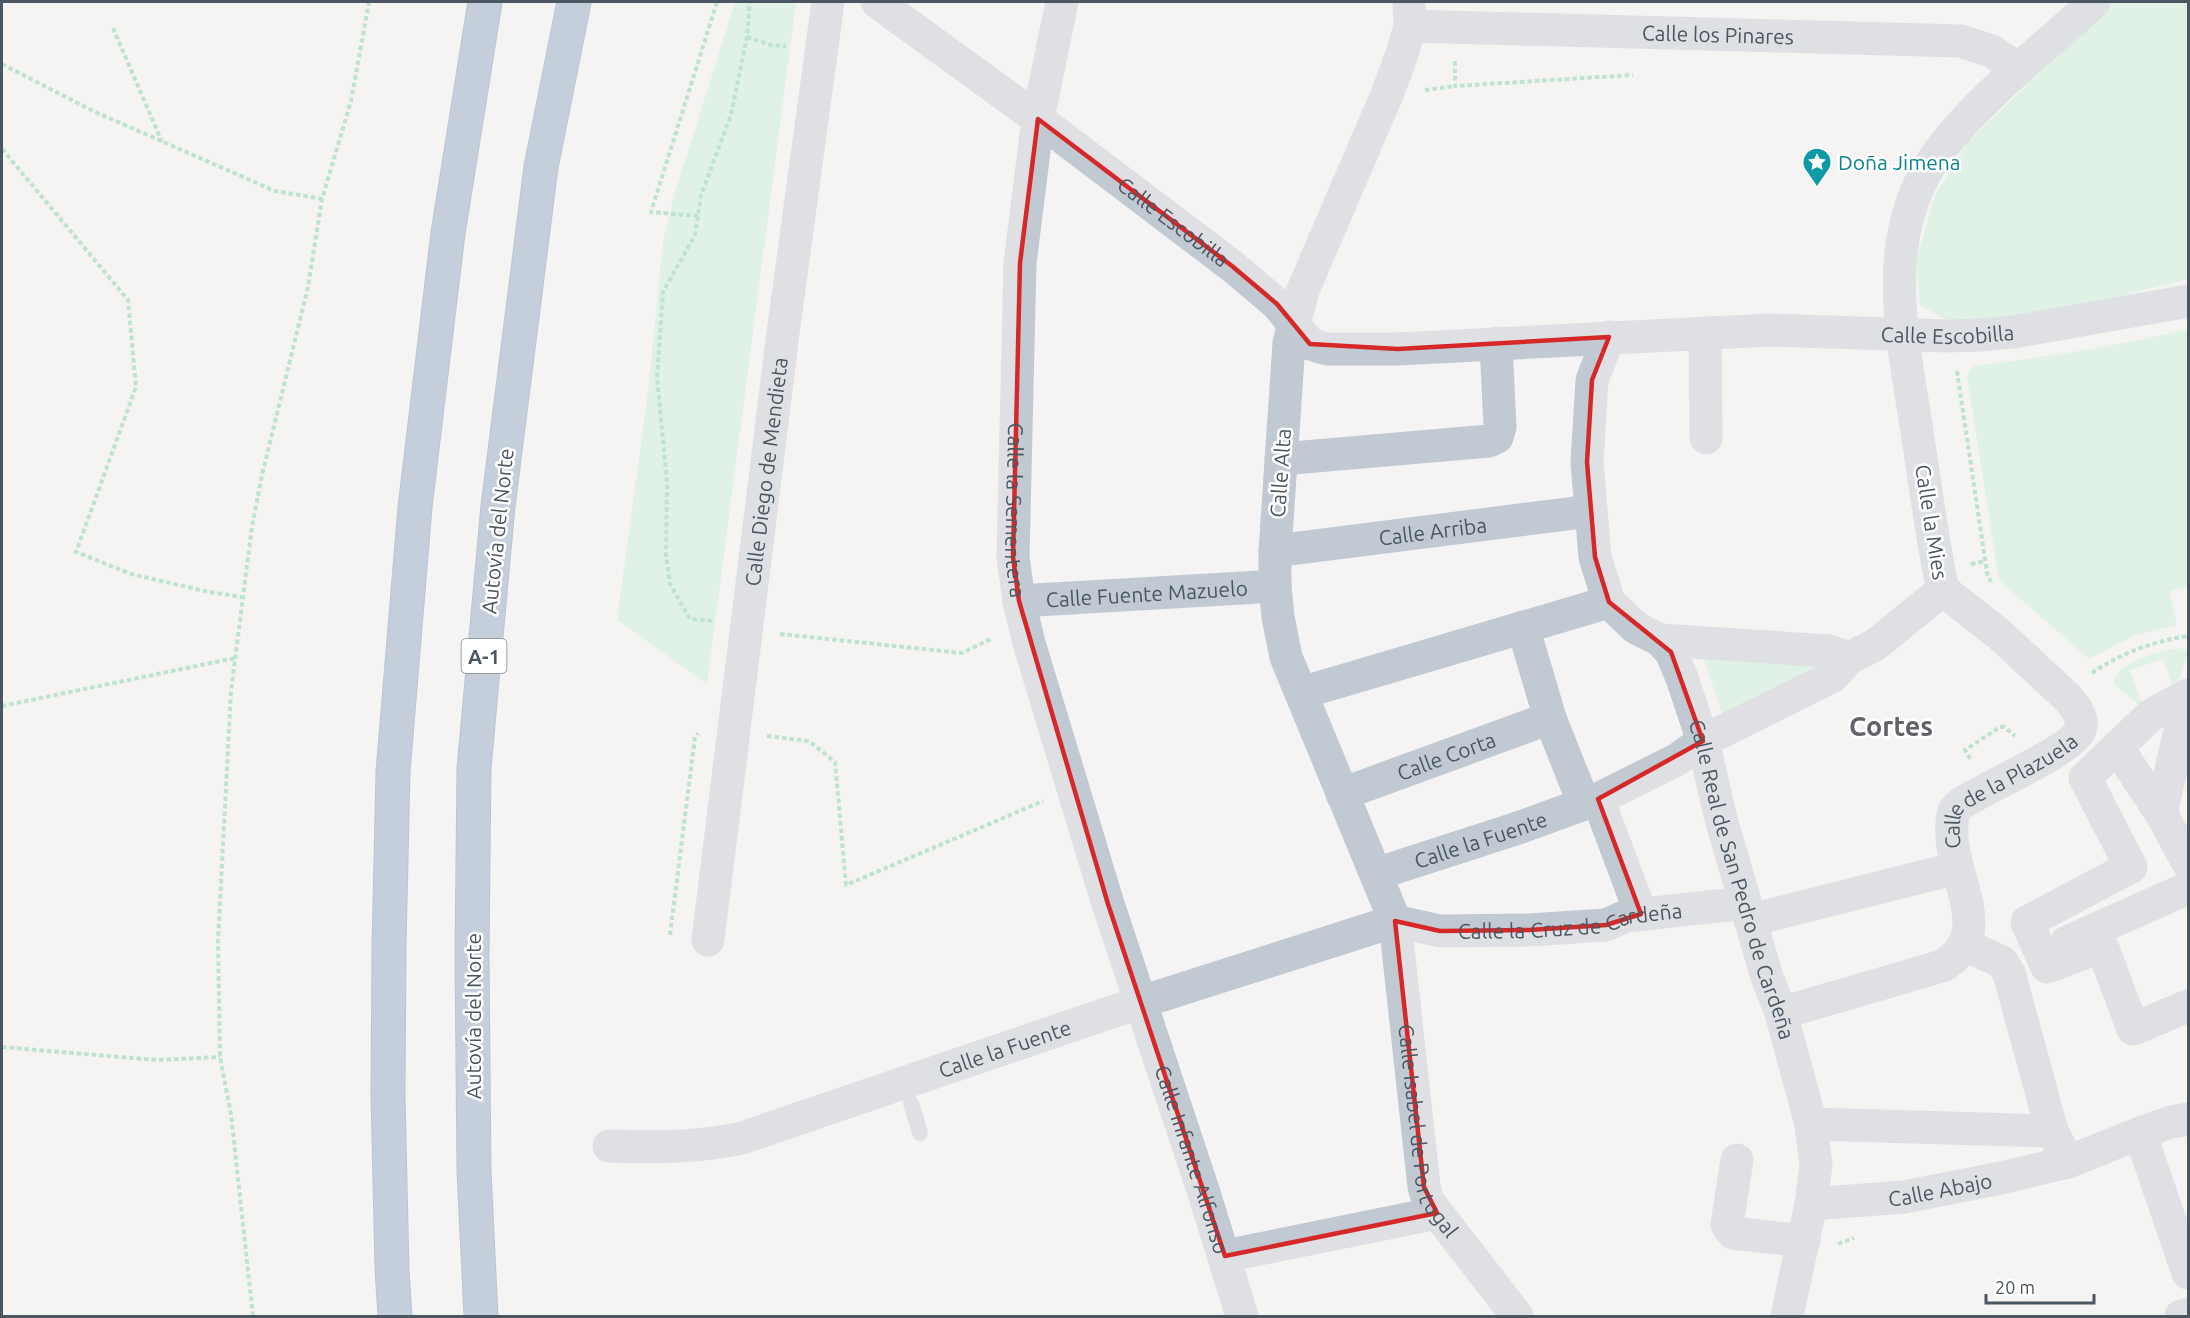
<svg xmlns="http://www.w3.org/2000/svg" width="2190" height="1318" font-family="Ubuntu,sans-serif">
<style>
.green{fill:#c3f1d5;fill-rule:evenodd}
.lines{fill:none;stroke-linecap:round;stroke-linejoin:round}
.highway-casing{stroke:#7690ad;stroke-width:35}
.path{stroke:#7ad0a6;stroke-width:4;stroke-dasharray:4.5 3;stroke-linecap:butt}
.lane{stroke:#c1cad2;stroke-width:16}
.street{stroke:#c1cad2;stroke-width:33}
.highway{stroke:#8ba5c1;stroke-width:33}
.marked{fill:none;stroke:#d62828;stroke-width:4.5;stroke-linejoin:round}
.labels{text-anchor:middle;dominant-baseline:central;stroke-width:5;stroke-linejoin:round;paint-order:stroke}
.shield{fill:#fff;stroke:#808990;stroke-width:1.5}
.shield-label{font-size:20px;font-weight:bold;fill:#4a5661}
.street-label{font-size:21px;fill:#4a5661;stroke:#fff}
.culture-label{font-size:21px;fill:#0d838f;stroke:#fff;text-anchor:start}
.district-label{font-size:27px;font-weight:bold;fill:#5f6368;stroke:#fff}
</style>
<rect width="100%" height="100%" fill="#f5f3f3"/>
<g class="green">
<path d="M735 2H796L707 684 617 620 648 393 663 242 674 196Z"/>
<path d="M2113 2H2188V279L2100 301 2012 317 1947 320 1920 305 1916 262 1934 197 1968 142Z"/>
<path d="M2188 329V591L2187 587 2169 591 2177 625 2133 636 2089 659 1999 580 1967 376 1970 369 1975 366C2047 357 2118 346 2188 329Z"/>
<path d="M2180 648 2188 652 2172 704 2151 715 2113 683C2123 658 2156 653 2180 648ZM2163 659 2174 692 2141 702 2130 670Z"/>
<path d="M1704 659 1814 666 1722 713Z"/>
</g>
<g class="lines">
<g class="highway-casing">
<g id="highway">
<path d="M395 1316 392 1269 388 1095 389 945 393 772 415 507 448 233 485 2"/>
<path d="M481 1316 474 1171 472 955 474 768 498 506 541 167 574 2"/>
</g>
</g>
<g class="path">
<path d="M113 28 162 142"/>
<path d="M747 37 771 45 786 46"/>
<path d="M1455 61V86L1633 75"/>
<path d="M2 64 93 111 275 191 322 199"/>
<path d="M1425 90 1455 86"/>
<path d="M2 149 128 300 136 387 76 552 131 574 209 592 242 597"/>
<path d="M698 216 651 212 717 2"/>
<path d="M1957 371 1987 573 1991 582"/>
<path d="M1971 564 1985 561"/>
<path d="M712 621 690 619 670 584 666 555 667 482 657 377 663 292 695 235 701 195 731 115 747 37 750 2"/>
<path d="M780 634 962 653 993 638"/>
<path d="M2092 673C2121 653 2154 641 2188 636"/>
<path d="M2 706 235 658"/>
<path d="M767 736 809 741 835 762 846 885 1043 801"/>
<path d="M1970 759 1965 750 2000 727H2004L2015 736"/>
<path d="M670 935 695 737 698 733"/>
<path d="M2 1047 157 1060 220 1057"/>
<path d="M1838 1244 1854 1238"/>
<path d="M253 1316 231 1114 220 1057 218 941 231 691 252 527 262 475 308 287 322 199 351 101 369 2"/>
</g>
<path class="lane" d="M911 1103 920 1133"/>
<g class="street">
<path id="s1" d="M877 2 1038 119 1232 266 1277 304 1310 344 1327 349H1398L1770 330 1947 336 1980 335 2013 332 2188 301"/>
<path id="s2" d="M1062 2 1038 119 1020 263 1013 557 1019 601 1029 643 1108 904 1204 1193 1242 1316"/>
<path id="s3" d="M1409 2 1410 26 1402 54 1388 92 1303 290 1289 343 1275 551V586L1278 617 1286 657 1395 921 1424 1187 1428 1201 1517 1316"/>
<path id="s4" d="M1410 26 1961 41 1991 51 2019 69"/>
<path d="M1705 333 1706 438"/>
<path id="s5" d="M1609 337 1592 380 1587 462 1595 557 1609 602 1636 628 1660 640 1671 652 1682 678 1703 741 1721 819 1767 977 1781 1013 1811 1124 1816 1165 1811 1204 1787 1316"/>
<path d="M1281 459 1489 441 1497 437 1500 427 1496 343"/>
<path id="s6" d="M1275 551 1591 511"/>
<path id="s7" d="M1019 601 1275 586"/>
<path d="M1523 627 1550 718 1584 804"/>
<path d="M1660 640 1829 651 1849 658"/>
<path d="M1301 693 1609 602"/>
<path d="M2188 695 2151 715 2085 778 2131 867 2027 922 2047 967 2102 946 2133 1029 2188 1006"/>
<path d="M2188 695 2161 813 2188 863"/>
<path d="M2117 747 2161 813"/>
<path id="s8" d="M1342 794 1550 718"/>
<path d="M1598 799 1641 914"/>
<path id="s9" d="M1376 874 1518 828 1598 799 1678 759 1703 741 1833 676 1849 658 1875 645 1943 590"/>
<path d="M1750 920 1957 868"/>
<path id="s10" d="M708 940 783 333 828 2"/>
<path d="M2067 942 2188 888"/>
<path d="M1965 945 2002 962 2009 973 2052 1131 2068 1162"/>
<path id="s11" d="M1781 1013 1942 966C1999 934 1947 874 1952 824 1952 819 1953 811 1957 807 1962 802 1970 798 1976 795 1996 783 2074 748 2080 730 2085 719 2075 706 2068 698L2000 635 1943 590C1932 540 1926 489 1918 438 1904 342 1875 235 1941 149 1984 93 2043 50 2094 2"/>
<path d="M1811 1124 2052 1131"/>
<path d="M2140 1133 2188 1273"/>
<path id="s12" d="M609 1146C654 1147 697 1148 742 1138L1141 1002 1395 921 1440 931 1529 930 1606 925 1626 916 1745 903"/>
<path d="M1737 1160 1727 1225 1733 1233 1804 1241"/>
<path id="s13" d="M1811 1204 1904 1197 2001 1178 2068 1162 2140 1133 2171 1122 2188 1119"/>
<path d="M1225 1256 1437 1213"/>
<path d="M2181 1316 2188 1314"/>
</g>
<use href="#highway" class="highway"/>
</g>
<path d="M0 0H2190V1318H0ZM1038 119 1232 266 1277 304 1310 344 1398 349 1609 337 1592 380 1587 462 1595 557 1609 602 1671 652 1703 741 1598 799 1641 914 1606 925 1529 930 1440 931 1395 921 1424 1187 1437 1213 1225 1256 1108 904 1019 601 1013 557 1020 263Z" fill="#f5f3f3" fill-opacity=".55" fill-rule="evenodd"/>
<path class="marked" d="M1038 119 1232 266 1277 304 1310 344 1398 349 1609 337 1592 380 1587 462 1595 557 1609 602 1671 652 1703 741 1598 799 1641 914 1606 925 1529 930 1440 931 1395 921 1424 1187 1437 1213 1225 1256 1108 904 1019 601 1013 557 1020 263Z"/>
<defs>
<g id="sight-pin" transform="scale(1.5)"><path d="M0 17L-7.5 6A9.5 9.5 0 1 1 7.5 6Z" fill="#0f9aa8" stroke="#fff"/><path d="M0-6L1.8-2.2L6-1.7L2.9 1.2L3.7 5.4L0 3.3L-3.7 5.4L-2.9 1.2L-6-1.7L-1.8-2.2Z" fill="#fff"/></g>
</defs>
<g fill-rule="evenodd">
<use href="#sight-pin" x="1817" y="162"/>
</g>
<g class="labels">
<rect class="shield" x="461.5" y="639" width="45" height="34" rx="4.5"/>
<g class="shield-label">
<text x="484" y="656">A-1</text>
</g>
<g class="street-label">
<text stroke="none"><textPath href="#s4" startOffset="308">Calle los Pinares</textPath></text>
<text stroke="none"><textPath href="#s1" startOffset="369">Calle Escobilla</textPath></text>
<text stroke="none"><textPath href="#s1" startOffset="1192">Calle Escobilla</textPath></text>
<text stroke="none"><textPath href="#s10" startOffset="472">Calle Diego de Mendieta</textPath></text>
<text transform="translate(1280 473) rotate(-86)">Calle Alta</text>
<text stroke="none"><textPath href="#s2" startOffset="512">Calle la Sementera</textPath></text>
<text transform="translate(1932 522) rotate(81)">Calle la Mies</text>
<text transform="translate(497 531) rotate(-84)">Autovía del Norte</text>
<text stroke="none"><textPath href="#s6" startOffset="159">Calle Arriba</textPath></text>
<text stroke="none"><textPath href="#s7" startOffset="128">Calle Fuente Mazuelo</textPath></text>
<text stroke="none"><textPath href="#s8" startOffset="111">Calle Corta</textPath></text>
<text stroke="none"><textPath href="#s11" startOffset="387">Calle de la Plazuela</textPath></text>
<text stroke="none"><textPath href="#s9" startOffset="110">Calle la Fuente</textPath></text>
<text stroke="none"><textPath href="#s5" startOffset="590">Calle Real de San Pedro de Cardeña</textPath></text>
<text stroke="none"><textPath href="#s12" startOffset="999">Calle la Cruz de Cardeña</textPath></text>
<text transform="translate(473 1016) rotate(-90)">Autovía del Norte</text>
<text stroke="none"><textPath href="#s12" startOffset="411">Calle la Fuente</textPath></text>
<text stroke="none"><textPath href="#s3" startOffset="1179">Calle Isabel de Portugal</textPath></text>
<text stroke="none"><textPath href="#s2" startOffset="1188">Calle Infante Alfonso</textPath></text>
<text stroke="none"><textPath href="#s13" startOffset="130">Calle Abajo</textPath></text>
</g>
<g class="culture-label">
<text x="1838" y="162">Doña Jimena</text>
</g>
<g class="district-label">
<text x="1891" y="726">Cortes</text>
</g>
</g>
<rect width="2190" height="1318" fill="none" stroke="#4a5661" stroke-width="6"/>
<path d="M1986 1294v9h108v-9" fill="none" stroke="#4a5661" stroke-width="3"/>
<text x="1995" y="1294" font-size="18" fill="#4a5661" stroke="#ffffff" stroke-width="4.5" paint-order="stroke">20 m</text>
</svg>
